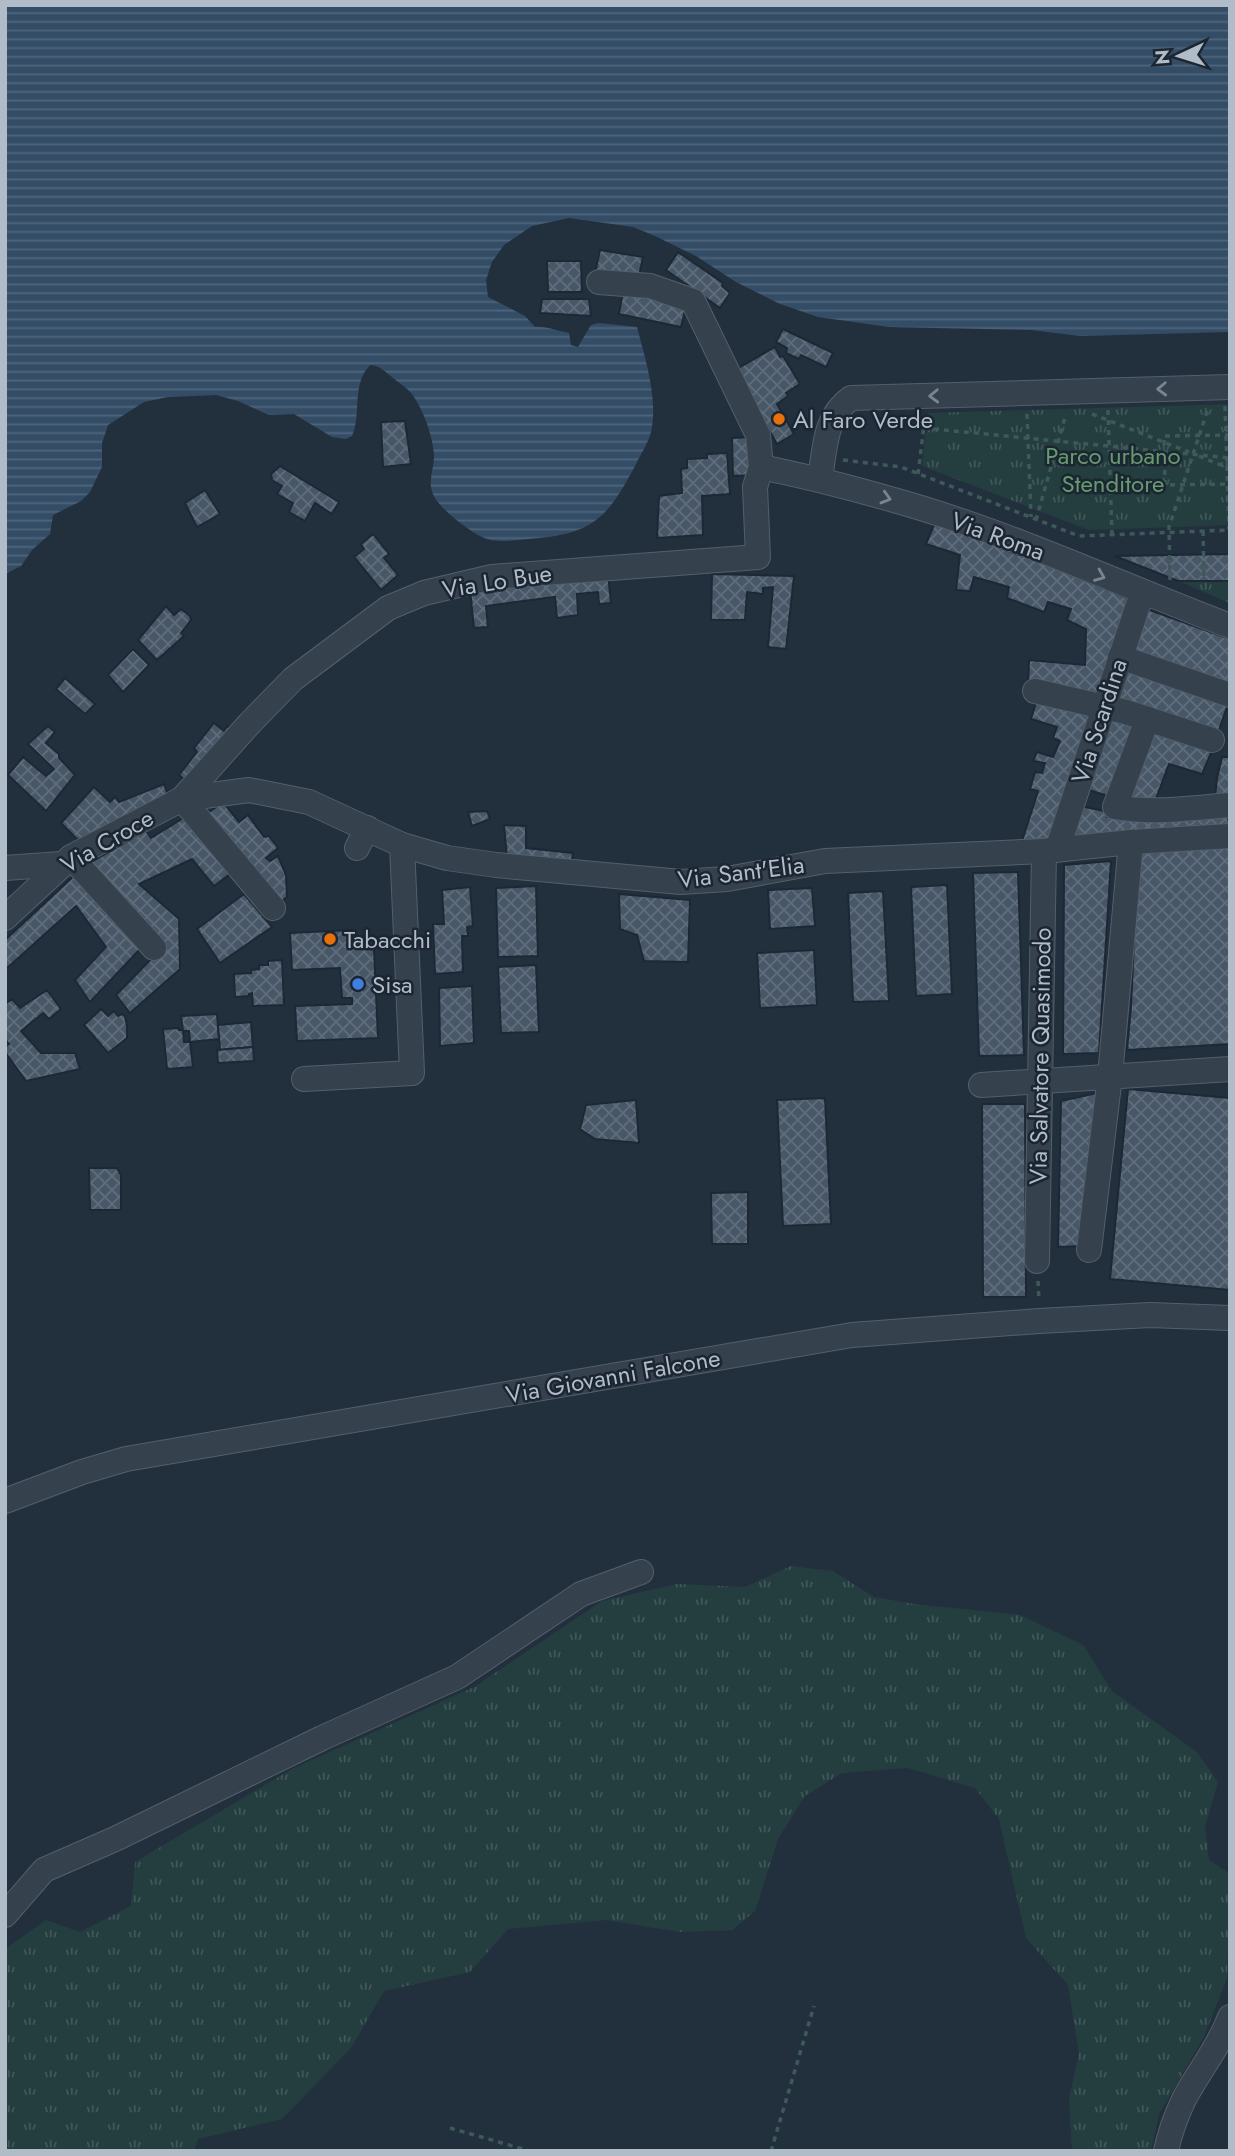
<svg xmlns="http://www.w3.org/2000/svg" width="1235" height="2156" font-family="Jost,sans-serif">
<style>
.grass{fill:url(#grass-tufts)}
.water{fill:url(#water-rules)}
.building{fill:url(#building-cross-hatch);stroke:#1d2834;stroke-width:2}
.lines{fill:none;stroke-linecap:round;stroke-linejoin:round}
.minor-casing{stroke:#545f6b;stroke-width:26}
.path{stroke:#3f5959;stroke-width:3.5;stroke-dasharray:5 5;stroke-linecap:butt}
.minor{stroke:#36414e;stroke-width:24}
.oneway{stroke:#7a8592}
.food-dot{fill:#e8710a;stroke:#1b2632;stroke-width:2.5}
.shop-dot{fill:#3f7fe0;stroke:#1b2632;stroke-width:2.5}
.labels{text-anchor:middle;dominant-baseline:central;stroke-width:5;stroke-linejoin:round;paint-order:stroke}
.poi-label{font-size:24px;fill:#b1bcc9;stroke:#1b2632;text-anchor:start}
.park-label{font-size:24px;fill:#679b6f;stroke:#1b2632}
.street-label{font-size:24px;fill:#b1bcc9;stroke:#1b2632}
</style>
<defs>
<pattern id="grass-tufts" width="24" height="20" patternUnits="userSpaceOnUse" patternTransform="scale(1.75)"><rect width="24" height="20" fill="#243d3f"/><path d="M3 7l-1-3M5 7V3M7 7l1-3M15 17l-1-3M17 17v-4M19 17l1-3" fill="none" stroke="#415759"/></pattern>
<pattern id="water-rules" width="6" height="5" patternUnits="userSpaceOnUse" patternTransform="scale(1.75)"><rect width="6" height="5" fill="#344d66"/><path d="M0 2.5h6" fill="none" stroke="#4f657b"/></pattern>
<pattern id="building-cross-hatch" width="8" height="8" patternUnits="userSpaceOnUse" patternTransform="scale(1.75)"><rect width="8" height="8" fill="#475767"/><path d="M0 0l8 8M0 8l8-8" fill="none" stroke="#5f6d7b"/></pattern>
</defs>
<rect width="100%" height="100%" fill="#22303e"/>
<g class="grass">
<path d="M1230 404V525L1089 530 922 466 928 413Z"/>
<path d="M1178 581H1230V603Z"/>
<path d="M791 1566 833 1571 874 1597 914 1604 1020 1615 1083 1645 1112 1691 1197 1752 1218 1782 1205 1826 1209 1860 1230 1874 1227 1978 1204 2037 1159 2114 1151 2151H1072L1069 2098 1079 2054 1068 1985 1026 1938 999 1819 975 1788 908 1768 842 1773 805 1796 778 1839 755 1911 732 1930 679 1932 606 1920 508 1929 470 1972 384 1991 351 2048 282 2119 198 2139 194 2151H5V1949L46 1920 80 1932 131 1906 135 1862 292 1769 474 1687 602 1601 677 1584 745 1587Z"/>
</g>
<path class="water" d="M5 5H1230V332L1080 336 1031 330 889 327 818 317 780 304 736 282 696 256 655 236 633 227 569 218 532 226 504 245 492 262 486 280 488 297 525 316 535 327C547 326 557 331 569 333L571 345 578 347 591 325 598 323 637 327C645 358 657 395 652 427 650 441 641 453 635 466 606 521 591 534 529 539 512 540 498 544 482 537 468 530 435 506 432 491 428 478 435 466 434 454 432 434 424 411 412 394 407 388 398 382 392 377 384 371 379 365 370 365 351 385 362 413 352 436L346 439 332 437 294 414 269 415 238 401 216 395 168 397 144 402 108 425 102 443V467L90 492 81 501 53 515 50 534 32 550 21 566 5 574Z"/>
<g class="building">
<path d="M600 250 643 257 638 280 595 273Z"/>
<path d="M678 252 723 283 722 286 730 293 720 308 666 270Z"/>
<path d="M547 261H581L582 292H548Z"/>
<path d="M623 291 687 303 681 327 619 314Z"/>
<path d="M542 299H589L591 316 540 313Z"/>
<path d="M783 329 833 353 826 367 801 355 799 359 786 353 787 348 776 342Z"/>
<path d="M775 347 780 357 783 356 800 384 786 393 788 396 777 404 794 434 777 444 735 370Z"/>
<path d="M405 421 411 464 383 467 381 422Z"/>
<path d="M752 437 753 475 733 476 732 438Z"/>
<path d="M727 453 730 494 702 496 703 535 657 538 659 496 682 493 681 469 687 468V459L707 458V454Z"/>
<path d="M280 466 339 502 332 514 315 503 305 521 289 512 293 503 277 494 282 486 272 480 271 474Z"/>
<path d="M205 490 220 514 197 527 185 503Z"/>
<path d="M936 520 1018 555H1023L1132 600 1099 696 1028 684 1029 660 1085 665 1086 629 1067 620 1071 609 1048 602 1044 612 1007 598 1009 587 974 577 970 591 956 590 960 555 926 544Z"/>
<path d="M373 534 389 554 384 558 398 575 381 590 354 557 364 549 361 544Z"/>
<path d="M1230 554V581H1178L1115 556Z"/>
<path d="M608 574 611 603 599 604 598 592 577 594 578 615 557 618 555 597 486 606 488 627 474 628 470 590Z"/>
<path d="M712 574 794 576 786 649 768 647 773 587 763 588V594L747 592 745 620H711Z"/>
<path d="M166 606 174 615 181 609 190 616 191 620 181 633 184 636 157 660 138 640Z"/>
<path d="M1144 608 1230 639V688L1129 654Z"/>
<path d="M133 649 149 665 123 692 108 675Z"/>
<path d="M1122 668 1229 701 1218 733 1112 702Z"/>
<path d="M65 678 95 704 85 714 56 689Z"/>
<path d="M1038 696 1088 713 1091 718 1056 839 1022 841 1038 791 1030 789 1035 772 1042 773 1045 763 1033 761 1037 752 1053 757 1060 741 1053 738 1057 727 1031 719Z"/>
<path d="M1109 717 1137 726 1111 797 1083 788Z"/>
<path d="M214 723 224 731 227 726 235 732 190 785 179 775 197 752 194 748Z"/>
<path d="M1151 724 1214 746 1202 774 1169 764 1154 804 1125 796Z"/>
<path d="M48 726 55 732 46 743 59 754V758L75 775 46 811 8 775 23 757 46 776 54 769 28 744Z"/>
<path d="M1222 757H1230V797H1215L1217 778Z"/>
<path d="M164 784 170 801 78 840 61 823 94 787 110 802 115 797 119 802Z"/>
<path d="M223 802 239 822 248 815 264 837 269 836 278 848 266 858 270 861 278 856 286 875 287 897 276 905 208 813Z"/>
<path d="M1080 806 1109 812 1107 817 1227 811 1230 830 1068 837Z"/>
<path d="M487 811 490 819 472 826 468 812Z"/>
<path d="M185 817 230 874 214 886 192 859 139 884 179 919 180 969 130 1013 116 995 162 948 84 866 146 831 151 838Z"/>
<path d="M504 825 526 826V848L573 853 571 865 507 858Z"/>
<path d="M1230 846V1044L1127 1050 1131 1007 1138 852Z"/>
<path d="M1111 861 1099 1053 1063 1054 1064 865Z"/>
<path d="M1018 872 1024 1055 979 1056 973 873Z"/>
<path d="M76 874 141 948 90 1002 75 980 106 947 76 906 5 970V940Z"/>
<path d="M947 885 952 994 916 996 911 887Z"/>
<path d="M536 886 538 956 498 957 496 888Z"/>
<path d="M470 887 473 926 467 927 468 936H462L463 972 435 974 433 924H444L442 890Z"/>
<path d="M812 888 815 926 770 929 768 890Z"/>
<path d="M883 891 889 1001 853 1002 848 893Z"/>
<path d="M244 894 272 927 220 963 197 929Z"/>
<path d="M619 894 690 900 688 962 644 961 637 935 620 929Z"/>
<path d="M351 930V935H357V940L369 939V949H374L378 1038 297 1041 295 1006 352 1004V998H342L340 968 292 970 290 933Z"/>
<path d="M814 950 817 1005 760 1008 757 953Z"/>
<path d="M282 960 284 1005 253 1006 252 993 249 994V996L235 997 234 974 251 973V970L259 969V965H268V961Z"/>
<path d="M536 965 539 1032 501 1033 498 967Z"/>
<path d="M472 986 474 1043 440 1046 439 988Z"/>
<path d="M47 990 61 1009 49 1019 43 1013 21 1031 41 1053H75L80 1069 26 1081 5 1052V1047L9 1044 5 1039V1004L12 999 20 1008Z"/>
<path d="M101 1009 108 1016 114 1011 118 1016 122 1014 125 1016 127 1026V1038L108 1053 84 1025Z"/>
<path d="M217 1014 219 1039 190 1042 189 1031H183L181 1016Z"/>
<path d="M251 1022 253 1047 220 1050 218 1025Z"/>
<path d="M179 1028V1030H183L184 1042H190L193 1067 167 1069 163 1029Z"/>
<path d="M253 1047 254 1061 218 1063 217 1050Z"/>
<path d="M1128 1089 1230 1098V1290L1110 1279Z"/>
<path d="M1097 1093 1083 1246 1058 1247 1061 1101Z"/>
<path d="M825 1098 831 1224 783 1226 777 1100Z"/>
<path d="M636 1100 639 1143 595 1139 580 1129 586 1105Z"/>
<path d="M982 1104H1025L1026 1297H983Z"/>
<path d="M89 1168H117L121 1175V1210H90Z"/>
<path d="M748 1192V1244H712L711 1193Z"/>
</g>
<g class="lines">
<g class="minor-casing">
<g id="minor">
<path d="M761 467C815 478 868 492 921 508 1026 540 1127 587 1230 626"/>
<path d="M820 479C825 449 824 417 851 398L1230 387"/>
<path d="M1120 657 1230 695"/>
<path d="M1035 691 1126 712 1212 740"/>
<path d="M1147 720 1115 807C1152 814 1192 808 1230 805"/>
<path d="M182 799 249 790 309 802 402 845 447 858 496 865 681 882 727 879 825 861 1044 851 1131 842 1230 836"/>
<path d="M182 799 273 908"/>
<path d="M357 848 367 828"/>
<path d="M1057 850 1138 605 1144 593"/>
<path d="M71 857 154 948"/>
<path d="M5 868 61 864"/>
<path d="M5 918 71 857 182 799 250 723 293 679 388 608 424 593 492 577 758 557 755 487 761 467 758 435 693 301 650 286 599 282"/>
<path d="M304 1079 412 1073 402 845"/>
<path d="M981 1085 1230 1069"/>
<path d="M1089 1250 1110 1076 1131 842"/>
<path d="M1037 1261 1044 851"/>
<path d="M5 1501 82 1472 126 1459 852 1335 1039 1321 1150 1315 1230 1318"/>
<path d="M5 1915 44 1870 115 1839 322 1738 457 1677 581 1594 641 1572"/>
<path d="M1166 2151C1170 2132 1176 2116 1184 2099 1199 2071 1219 2047 1230 2017"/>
</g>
</g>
<g class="path">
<path d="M1225 406 1229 530"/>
<path d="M1108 410 1112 535"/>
<path d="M1027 414 1031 517"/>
<path d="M1092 414 1189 452"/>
<path d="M924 428 1230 458"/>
<path d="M1230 435 1164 436 1165 485 1230 484"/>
<path d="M1199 456 1230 469"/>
<path d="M843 460 901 467 1079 536 1230 530"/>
<path d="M918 474 925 417"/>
<path d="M1036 520 1066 414"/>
<path d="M1203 531 1204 581"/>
<path d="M1170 580 1169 527 1208 409"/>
<path d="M1038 1281 1039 1301"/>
<path d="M450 2128 530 2151"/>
<path d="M771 2151 814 2006"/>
</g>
<use href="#minor" class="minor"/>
</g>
<defs><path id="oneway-chevron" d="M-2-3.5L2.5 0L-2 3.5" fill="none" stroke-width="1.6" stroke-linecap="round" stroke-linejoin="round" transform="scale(1.75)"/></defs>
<g class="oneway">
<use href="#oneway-chevron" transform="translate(1162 389) rotate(178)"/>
<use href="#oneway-chevron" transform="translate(934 396) rotate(178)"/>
<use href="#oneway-chevron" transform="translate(886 498) rotate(16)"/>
<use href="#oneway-chevron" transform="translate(1100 576) rotate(22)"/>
</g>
<g class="food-dot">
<circle cx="779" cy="419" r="7"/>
<circle cx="330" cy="939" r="7"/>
</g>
<circle class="shop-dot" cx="358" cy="984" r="7"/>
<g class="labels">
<g class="poi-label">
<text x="793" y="419">Al Faro Verde</text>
<text x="344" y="939">Tabacchi</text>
<text x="372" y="984">Sisa</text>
</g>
<g class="park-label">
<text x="1113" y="455">Parco urbano<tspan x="1113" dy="28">Stenditore</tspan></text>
</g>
<g class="street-label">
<text transform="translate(998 536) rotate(20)">Via Roma</text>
<text transform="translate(497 581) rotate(-9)">Via Lo Bue</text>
<text transform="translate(1099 721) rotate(-72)">Via Scardina</text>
<text transform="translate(107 841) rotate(-30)">Via Croce</text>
<text transform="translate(741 872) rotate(-7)">Via Sant'Elia</text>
<text transform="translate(1040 1056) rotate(-89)">Via Salvatore Quasimodo</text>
<text transform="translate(613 1376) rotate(-10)">Via Giovanni Falcone</text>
</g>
</g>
<rect width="1235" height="2156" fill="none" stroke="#b1bcc9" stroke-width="14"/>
<g transform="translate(1179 56) rotate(266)" stroke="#1b2632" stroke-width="5" paint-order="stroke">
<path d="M0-5L12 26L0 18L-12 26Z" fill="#b1bcc9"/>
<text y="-10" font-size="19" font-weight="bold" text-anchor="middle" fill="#b1bcc9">N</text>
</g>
</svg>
